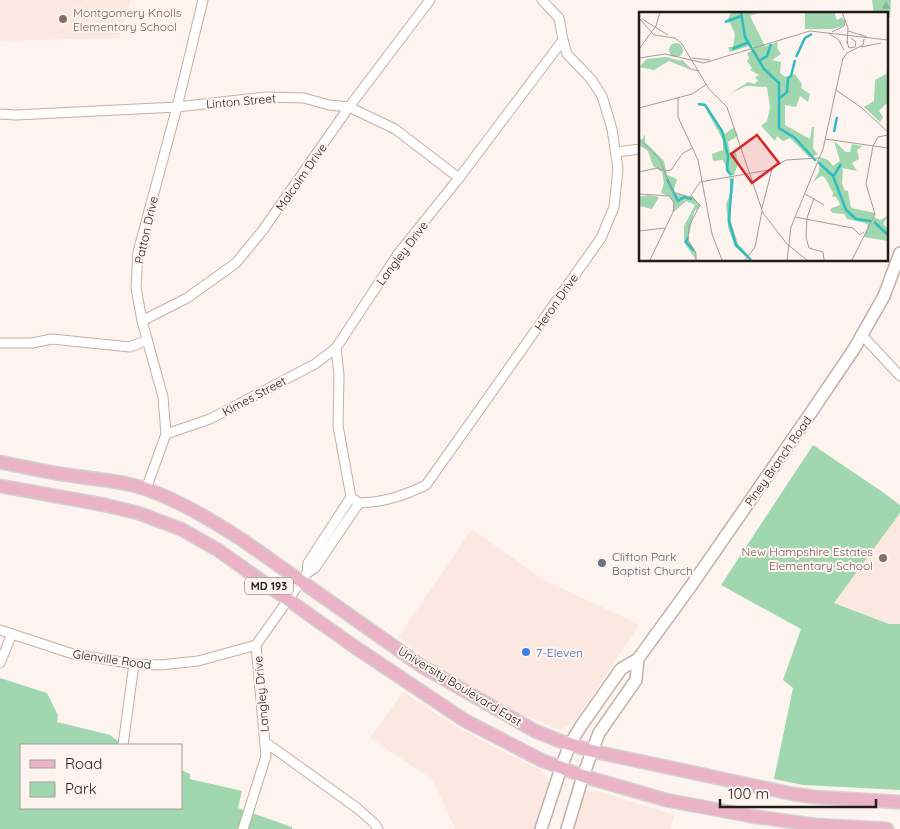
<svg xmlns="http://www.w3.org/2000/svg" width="900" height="829" font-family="Quicksand,sans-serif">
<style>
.built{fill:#fbe9e1}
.forest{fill:url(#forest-firs)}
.park{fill:#a0d7ae}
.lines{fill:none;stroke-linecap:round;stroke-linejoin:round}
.street-casing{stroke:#c4afa6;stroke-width:11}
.secondary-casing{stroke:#c4afa6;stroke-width:14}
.primary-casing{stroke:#d3d1d1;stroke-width:15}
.street{stroke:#fff;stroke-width:9}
.secondary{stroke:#fff;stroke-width:11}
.primary{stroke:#eab3c7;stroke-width:12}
.education-dot{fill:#8d6e63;stroke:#fdf4f0;stroke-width:2}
.worship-dot{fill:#6b7280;stroke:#fdf4f0;stroke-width:2}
.shop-dot{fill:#3f7fe0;stroke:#fdf4f0;stroke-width:2}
.labels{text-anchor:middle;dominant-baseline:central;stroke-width:4;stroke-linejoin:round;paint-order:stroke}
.shield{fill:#fdf4f0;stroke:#645c59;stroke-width:1}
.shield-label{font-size:11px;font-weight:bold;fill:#231b18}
.education-label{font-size:12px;fill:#785e54;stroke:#fdf4f0;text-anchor:start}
.street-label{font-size:12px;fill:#231b18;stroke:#fdf4f0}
.worship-label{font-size:12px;fill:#5b616d;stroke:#fdf4f0;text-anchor:start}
.shop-label{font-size:12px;fill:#366cbe;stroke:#fdf4f0;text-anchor:start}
.inset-river{fill:none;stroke:#2fbbbf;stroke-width:2.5}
.inset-road{fill:none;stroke:#a69d9a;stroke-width:1}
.view{fill:#d62828;fill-opacity:0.15;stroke:#d62828;stroke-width:2.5}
.inset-edge{fill:none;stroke:#231b18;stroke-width:2.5}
</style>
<defs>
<pattern id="forest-firs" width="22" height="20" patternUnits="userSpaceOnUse" patternTransform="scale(1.25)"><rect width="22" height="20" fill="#a0d7ae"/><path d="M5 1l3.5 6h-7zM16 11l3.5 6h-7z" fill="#8ab895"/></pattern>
</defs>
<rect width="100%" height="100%" fill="#fdf4f0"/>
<g class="built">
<path d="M0 0H131L119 38 0 41Z"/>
<path d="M900 513V624H889L834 603Z"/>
<path d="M472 529 544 580 634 622 639 626 574 722 560 730 504 707 478 692 431 663 398 637Z"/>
<path d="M403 692 451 723 488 744 540 769 548 779 549 791 537 829H455L433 780 370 738Z"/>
<path d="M587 791H597L675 815 670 829H567L579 797Z"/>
</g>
<path class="forest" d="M872 0H891L890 17H886V14H874Z"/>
<g class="park">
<path d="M813 445 884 493 900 505V513L834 603 889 624H900V790L803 785 774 779 793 688 783 680 801 629 721 585Z"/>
<path d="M0 678 47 693 58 715 57 722 110 735 123 745H21V808H181V770L190 774V779L242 791 238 808 292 827V829H0Z"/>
</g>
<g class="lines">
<g class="street-casing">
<g id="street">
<path d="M0 114 16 115 177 107 266 97 304 98 329 105 349 107 395 129 459 178"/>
<path d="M617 152 640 149"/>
<path d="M142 321 187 298 236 263 263 230 349 107 430 0"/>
<path d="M862 335 900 376"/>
<path d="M0 343H32L52 339 130 347 147 340"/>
<path d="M166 434 210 419 315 364 336 348"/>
<path d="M146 489 166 434 163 397 142 321 136 288 138 252 177 107 203 0"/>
<path d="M359 503C385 502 403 496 426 485L601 238 614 207 618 169 612 129 602 96 591 79 567 54 563 40 559 18 542 0"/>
<path d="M359 503 351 497 338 426 339 375 336 348 398 254 459 178 563 40"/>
<path d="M307 573 308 563 351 497"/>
<path d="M0 630 73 654 134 664 161 665 198 661 256 645"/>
<path d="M0 663 12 634"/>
<path d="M265 742 357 808 374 823 378 829"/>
<path d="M123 745 134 664"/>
<path d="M243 829 266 756 256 645 307 573 315 568 359 503"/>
</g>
</g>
<g class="secondary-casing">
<g id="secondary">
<path d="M541 829 561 768 570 744 581 726 621 669 638 659 691 586 812 411 854 349 884 296 900 253"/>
<path d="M567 829 583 776 599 733 636 680 638 659"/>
</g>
</g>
<g class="primary-casing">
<g id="primary">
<path d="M0 462C25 467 50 473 75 476 99 480 124 481 146 489 180 501 211 520 241 539L423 667 535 731 560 741 592 751 793 794 815 797 900 802"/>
<path d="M0 486 105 505 138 513 181 529 218 550 352 645 464 720 541 760 583 776 666 800 751 816 815 825 887 829"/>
</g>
</g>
<use href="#street" class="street"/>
<use href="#secondary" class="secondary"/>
<use href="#primary" class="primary"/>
</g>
<g class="education-dot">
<circle cx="63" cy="19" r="5"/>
<circle cx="883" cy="558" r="5"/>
</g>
<circle class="worship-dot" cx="602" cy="563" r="5"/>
<circle class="shop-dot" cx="526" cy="652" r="5"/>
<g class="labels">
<rect class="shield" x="245" y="577.5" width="48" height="17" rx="4"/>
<g class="shield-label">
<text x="269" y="586">MD 193</text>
</g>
<g class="education-label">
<text x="73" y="12">Montgomery Knolls<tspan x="73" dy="14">Elementary School</tspan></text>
<text x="873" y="551" text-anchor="end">New Hampshire Estates<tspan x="873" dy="14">Elementary School</tspan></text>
</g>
<g class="street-label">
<text transform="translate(241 101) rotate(-5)">Linton Street</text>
<text transform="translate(301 177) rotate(-55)">Malcolm Drive</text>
<text transform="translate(146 230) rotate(-77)">Patton Drive</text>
<text transform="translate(402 253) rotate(-53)">Langley Drive</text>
<text transform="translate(556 302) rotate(-55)">Heron Drive</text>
<text transform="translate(254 396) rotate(-28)">Kimes Street</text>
<text transform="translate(778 461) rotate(-55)">Piney Branch Road</text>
<text transform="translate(112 659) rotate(8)">Glenville Road</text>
<text transform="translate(460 686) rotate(31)">University Boulevard East</text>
<text transform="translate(261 694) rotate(-95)">Langley Drive</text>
</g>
<g class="worship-label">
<text x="612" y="556">Clifton Park<tspan x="612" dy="14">Baptist Church</tspan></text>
</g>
<g class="shop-label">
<text x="536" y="652">7-Eleven</text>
</g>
</g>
<g transform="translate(639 12)">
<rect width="249" height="249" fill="#fdf4f0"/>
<path d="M195 129 207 140H211L213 132 224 134 218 138 220 147 213 151 218 159 203 156 199 160 211 194 231 213 204 201 194 200V196L202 193 190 174 189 166 182 164 174 170 180 160 181 145 189 148 194 154 201 149Z" fill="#a0d7ae"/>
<path d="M247 54 249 90 240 99 244 105 241 110 225 95 235 89 236 68 247 62Z" fill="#a0d7ae"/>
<path d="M92 0H121L111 4 126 34 139 30 138 36 142 42 133 48 142 50 141 61 146 65 156 62 163 72 162 76 171 82 169 90 161 84 157 95 146 93V113L171 127 173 115H175L174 136 179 143 170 145 151 126 144 129 138 124 136 129 122 114 128 109 131 96 128 75 107 74 91 82 109 70 115 72 119 69 116 65 120 63 111 58 113 56 108 49 110 46 108 41 115 38 113 33 91 40 89 35H94L96 22 89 7ZM166 0H195L198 8 203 5 206 9 204 14 194 17H166ZM30 38a7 7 0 1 1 14 0a7 7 0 1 1-14 0ZM27 45 43 49 52 58 30 49 15 58 0 55 8 47ZM70 98 86 122 95 115 99 124 89 130 91 140 97 141 99 152 95 163 91 164 84 148 74 149 73 142 84 138V128L68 99ZM6 122V130L25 149 28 163 38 167 34 181 50 185 34 199 35 192 30 184 22 181 25 171 23 160 14 154 9 139 0 133V126L3 128ZM199 156 204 157 203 172 205 178 209 179 212 196 236 201 235 205 241 208 249 204 244 212 249 216V229L225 225 229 213 226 211 208 207 205 202 193 201 191 197 201 193 199 186 193 184 195 180 185 165 197 167ZM95 165 94 180 90 192 92 210 99 232 109 243 96 235 89 215 87 192 93 179 90 166ZM10 183 20 185 13 197 0 194V185ZM53 183 61 194 55 200 49 228 57 240V248L45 230V214L56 193 47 189Z" fill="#a0d7ae"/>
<path class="inset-river" d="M102 0 106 25 125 57 140 71V116L156 126 177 149M86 10 102 4M93 37 110 30M157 45 166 26 173 22M120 49 128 44 132 32M141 86 148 80 149 66 152 64 156 48M59 92 66 93 83 119 89 144 88 158 92 163M195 120 198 105M179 150 194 164 207 198 217 207 232 209M194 165 202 152M28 167 39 189 45 185 53 187M93 167 90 209 97 233 112 248M235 210 249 223M49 225 47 230 55 239"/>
<path class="inset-road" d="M203 0 209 16 208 32M0 6 15 23 36 26 43 32 70 77 88 95 124 201 148 232 168 248M3 7 29 23M209 19 228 25M193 20 205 14 206 9M190 22 199 27 205 38M208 29 210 36 216 35 217 30 212 26M222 35 242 31M0 37 17 14 21 0M0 46 26 42 65 51 171 19 249 28M53 46 71 48M42 48 52 57 60 59M203 48 208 41 224 33 225 27M197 78 223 96 249 120M39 85V105L59 148 73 222 83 248M0 96 53 82 68 72M0 127 20 146 34 180 54 186 61 193 50 214 49 228 57 241V248M186 127 249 136M26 159 32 158 44 141 54 136M0 160 18 156 26 159M0 182 30 184 35 190 34 200M166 182 185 193M175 186 168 206 167 225 170 236 184 240 185 248M123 196 133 157M156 205 214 216 221 223 225 220M0 219 26 216M11 248 34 200 51 185 61 170 130 158 147 148 180 146M106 248 116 235 123 199M148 248 152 215 184 137 204 46M213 248 236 202 227 172 234 134 239 125 249 123"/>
<path class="view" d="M118 123 140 151 113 171 92 142Z"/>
<rect width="249" height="249" class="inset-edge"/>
</g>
<rect x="20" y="744" width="162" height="65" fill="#fdf4f0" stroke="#a69d9a"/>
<rect x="30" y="760" width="25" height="8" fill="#eab3c7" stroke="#a69d9a"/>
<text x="65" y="769" font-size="15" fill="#231b18">Road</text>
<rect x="30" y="782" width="25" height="15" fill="#a0d7ae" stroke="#a69d9a"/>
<text x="65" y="794" font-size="15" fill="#231b18">Park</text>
<path d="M720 799v8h156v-8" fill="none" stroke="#231b18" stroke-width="2.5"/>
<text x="728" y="799" font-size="15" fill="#231b18" stroke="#fdf4f0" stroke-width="4" paint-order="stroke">100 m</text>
</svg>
